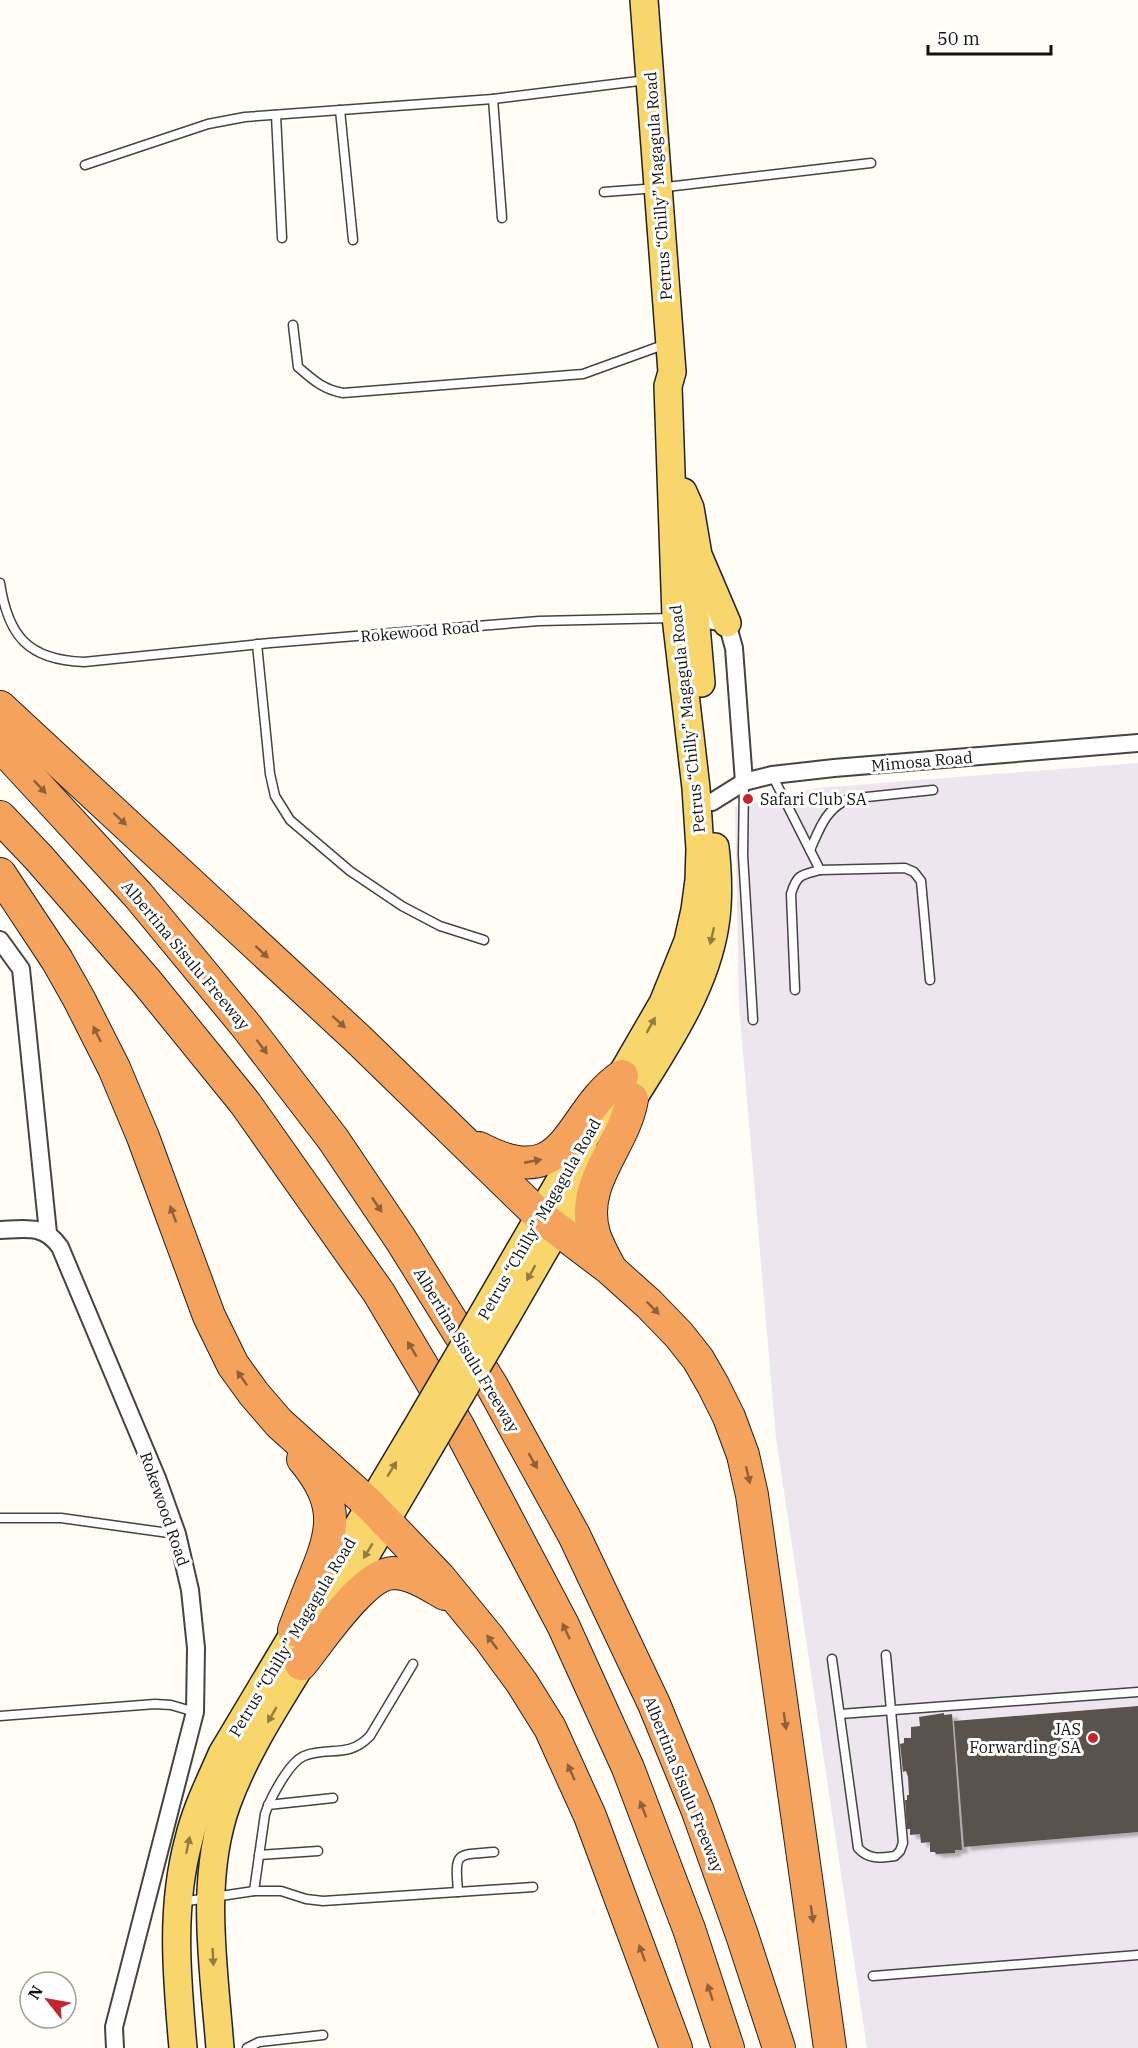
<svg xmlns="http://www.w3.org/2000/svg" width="1138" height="2048" font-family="'IBM Plex Serif',serif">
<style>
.industrial{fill:#eee6ef}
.building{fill:#5a524d;filter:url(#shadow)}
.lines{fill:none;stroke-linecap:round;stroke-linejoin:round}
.lane-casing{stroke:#444;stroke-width:11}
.street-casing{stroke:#444;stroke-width:20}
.primary-casing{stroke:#222;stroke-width:30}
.highway-casing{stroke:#222;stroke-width:34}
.lane{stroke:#fff;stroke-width:8}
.street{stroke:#fff;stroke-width:16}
.primary{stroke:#f9d66b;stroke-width:27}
.highway{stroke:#f5a25d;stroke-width:32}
.primary-bridge-casing{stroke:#222;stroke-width:30;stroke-linecap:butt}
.primary-bridge{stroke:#f9d66b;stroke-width:27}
.oneway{fill:#8e613b}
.oneway2{fill:#917d42}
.poi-dot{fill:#c4262e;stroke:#fff;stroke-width:2}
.labels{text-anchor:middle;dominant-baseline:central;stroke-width:6;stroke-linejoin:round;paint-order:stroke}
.street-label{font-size:16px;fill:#111;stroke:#fff}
.poi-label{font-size:16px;fill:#111;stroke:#fff;text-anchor:start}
</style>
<defs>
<filter id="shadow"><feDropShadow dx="6" dy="3.5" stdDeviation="1.5" flood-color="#0004"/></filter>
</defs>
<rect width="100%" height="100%" fill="#fffdf5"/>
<path class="industrial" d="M1138 763V2048H867L776 1438 739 1006 735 807 817 788Z"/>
<g class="building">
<path d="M1138 1706V1832L964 1847 954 1721Z"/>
<path d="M944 1713V1715L952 1714 962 1850H955V1853L936 1854 935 1852H930V1842L921 1843 920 1834 910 1835V1829H907L905 1800H907V1795H909L908 1777 906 1771 903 1772 900 1744 904 1743V1738H911V1727L920 1726 919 1717Z"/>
</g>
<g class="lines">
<g class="lane-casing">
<g id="lane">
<path d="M493 99 502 218"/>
<path d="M340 110 353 240"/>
<path d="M276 115 282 238"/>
<path d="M85 165 208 124 245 117 493 99 647 80"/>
<path d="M604 192 658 188 871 163"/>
<path d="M293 325 298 367C313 380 324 390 343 393L583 374 666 344"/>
<path d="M0 583C8 636 28 660 84 662L270 643 539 621 672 618"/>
<path d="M257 644 270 774 275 796 290 820 350 871 402 906 440 926 484 940"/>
<path d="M772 775 820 870 905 868 914 872 921 881 930 980"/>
<path d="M744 782 743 855 753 1020"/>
<path d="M810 850C820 828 825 810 848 799L933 790"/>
<path d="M795 990 791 894C797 874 801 875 820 870"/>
<path d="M0 1518H61L176 1534"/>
<path d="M832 1659 858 1848C869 1860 880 1858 895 1856L900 1851 903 1843 886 1655"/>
<path d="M840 1714 1138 1692"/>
<path d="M0 1716 155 1704 171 1705 195 1712"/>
<path d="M268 1805 333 1798"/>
<path d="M259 1855 318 1851"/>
<path d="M254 1891 265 1814C270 1799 289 1762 304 1756 329 1746 348 1759 370 1736L413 1664"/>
<path d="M458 1892C455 1851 455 1855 494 1852"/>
<path d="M181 1902 254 1891H281L306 1899 323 1901 533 1887"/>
<path d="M873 1976 1138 1955"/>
<path d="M247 2048 259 2042 323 2035"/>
</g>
</g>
<g class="street-casing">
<g id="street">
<path d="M688 617 727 623 734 648 744 782"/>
<path d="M712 802 744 782 772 775 834 768 1138 743"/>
<path d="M0 940 21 969 48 1233"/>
<path d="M0 1230C25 1229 44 1224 60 1247L157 1478 177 1534 190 1590 196 1648 195 1712 114 2027 115 2048"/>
</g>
</g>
<g class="primary-casing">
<g id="primary">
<path d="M683 492 690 508 698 555 727 623"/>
<path d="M690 557 701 683"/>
<path d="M621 1118C657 1058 704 996 715 925 719 899 718 873 715 847"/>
<path d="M506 1317 597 1159"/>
<path d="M480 1319 663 1003 688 941 695 910 699 880 700 849 696 788 676 617 668 386 672 372 644 0"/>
<path d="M334 1609 430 1446"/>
<path d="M183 2048C177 1978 170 1908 189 1839 196 1809 210 1782 222 1754L414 1432"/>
<path d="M220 2048C214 1969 199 1880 227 1803 247 1748 282 1697 312 1647"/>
</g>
</g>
<g class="highway-casing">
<g id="highway">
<path d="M0 707 358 1039 540 1216 610 1269 649 1304 679 1335 698 1359 713 1385 729 1417 743 1455 752 1495 830 2048"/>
<path d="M0 745 138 895 247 1027 333 1139 401 1240 492 1386 574 1535 654 1704 697 1809 742 1935 779 2048"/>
<path d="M0 817 39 858 146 981 245 1103 379 1293 458 1426 563 1625 628 1768 689 1929 728 2048"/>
<path d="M0 874 57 960 79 999 114 1068 143 1137 209 1316 233 1365 254 1394 279 1423 370 1505 439 1577 489 1638 522 1683 550 1728 590 1816 676 2048"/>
<path d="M479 1148C570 1196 566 1114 622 1076"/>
<path d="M610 1268C604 1257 598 1246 594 1234 579 1182 624 1147 632 1099"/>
<path d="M294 1630C299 1617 304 1604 309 1591 331 1537 345 1509 303 1459"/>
<path d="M301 1664C320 1641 363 1574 393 1573 412 1573 429 1585 445 1594"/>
</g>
</g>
<use href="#lane" class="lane"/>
<use href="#street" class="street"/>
<use href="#primary" class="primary"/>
<use href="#highway" class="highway"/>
<g class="primary-bridge-casing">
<g id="primary-bridge">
<path d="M414 1432 480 1319"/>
<path d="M430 1446 506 1317"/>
</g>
</g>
<use href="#primary-bridge" class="primary-bridge"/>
</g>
<defs><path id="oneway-solid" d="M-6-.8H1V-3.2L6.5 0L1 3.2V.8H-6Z" transform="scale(1.5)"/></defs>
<g class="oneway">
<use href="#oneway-solid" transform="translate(40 787) rotate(47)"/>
<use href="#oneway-solid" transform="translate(120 819) rotate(43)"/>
<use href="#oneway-solid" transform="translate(262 952) rotate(43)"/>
<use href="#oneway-solid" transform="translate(339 1022) rotate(42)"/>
<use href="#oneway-solid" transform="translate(97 1034) rotate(-116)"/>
<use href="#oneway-solid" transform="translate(262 1047) rotate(53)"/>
<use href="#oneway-solid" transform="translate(533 1161) rotate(-11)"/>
<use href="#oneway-solid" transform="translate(377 1205) rotate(56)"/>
<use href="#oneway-solid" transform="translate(173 1214) rotate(-110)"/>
<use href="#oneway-solid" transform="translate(653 1308) rotate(45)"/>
<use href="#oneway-solid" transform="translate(412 1349) rotate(-121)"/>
<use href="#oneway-solid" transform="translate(242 1378) rotate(-125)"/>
<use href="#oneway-solid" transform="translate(533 1461) rotate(61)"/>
<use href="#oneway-solid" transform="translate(748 1475) rotate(77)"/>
<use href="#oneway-solid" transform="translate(566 1631) rotate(-115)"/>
<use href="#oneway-solid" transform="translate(492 1642) rotate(-127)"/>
<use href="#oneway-solid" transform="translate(785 1721) rotate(82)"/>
<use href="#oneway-solid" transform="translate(571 1772) rotate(-114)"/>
<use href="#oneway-solid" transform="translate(643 1809) rotate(-111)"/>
<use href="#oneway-solid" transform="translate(812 1914) rotate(82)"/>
<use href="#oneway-solid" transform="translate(642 1953) rotate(-110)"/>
<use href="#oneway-solid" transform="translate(710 1992) rotate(-108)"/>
</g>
<g class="oneway2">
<use href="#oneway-solid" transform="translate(712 936) rotate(103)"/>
<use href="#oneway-solid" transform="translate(651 1025) rotate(-61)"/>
<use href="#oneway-solid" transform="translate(531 1273) rotate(119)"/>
<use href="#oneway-solid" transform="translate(392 1469) rotate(-59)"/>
<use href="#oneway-solid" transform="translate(368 1551) rotate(121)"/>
<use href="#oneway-solid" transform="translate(272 1715) rotate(120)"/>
<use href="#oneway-solid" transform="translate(188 1845) rotate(-78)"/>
<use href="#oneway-solid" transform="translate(213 1957) rotate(87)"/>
</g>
<g class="poi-dot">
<circle cx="748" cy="799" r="6"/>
<circle cx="1093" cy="1738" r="6"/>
</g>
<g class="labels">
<g class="street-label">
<text transform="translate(658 186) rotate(-94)">Petrus “Chilly” Magagula Road</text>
<text transform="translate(420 631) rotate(-5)">Rokewood Road</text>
<text transform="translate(687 719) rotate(-96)">Petrus “Chilly” Magagula Road</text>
<text transform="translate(922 761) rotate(-5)">Mimosa Road</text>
<text transform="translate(186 955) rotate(50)">Albertina Sisulu Freeway</text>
<text transform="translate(539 1219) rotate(-60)">Petrus “Chilly” Magagula Road</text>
<text transform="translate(467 1350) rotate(59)">Albertina Sisulu Freeway</text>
<text transform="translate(165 1509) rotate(71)">Rokewood Road</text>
<text transform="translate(292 1637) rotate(-59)">Petrus “Chilly” Magagula Road</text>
<text transform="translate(684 1784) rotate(68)">Albertina Sisulu Freeway</text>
</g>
<g class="poi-label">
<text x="760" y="799">Safari Club SA</text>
<text x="1081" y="1729" text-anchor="end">JAS<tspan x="1081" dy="18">Forwarding SA</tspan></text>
</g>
</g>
<g transform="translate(48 2000) rotate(301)"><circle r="28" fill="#ffffff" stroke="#a0a0a0" stroke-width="1.5"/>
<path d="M0-4.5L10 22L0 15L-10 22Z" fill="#c4262e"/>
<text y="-9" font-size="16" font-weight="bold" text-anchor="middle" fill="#111111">N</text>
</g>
<path d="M928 45v9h123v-9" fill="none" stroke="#111111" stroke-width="3"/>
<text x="937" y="45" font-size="18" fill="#111111" stroke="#ffffff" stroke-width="4.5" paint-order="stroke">50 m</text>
</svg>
